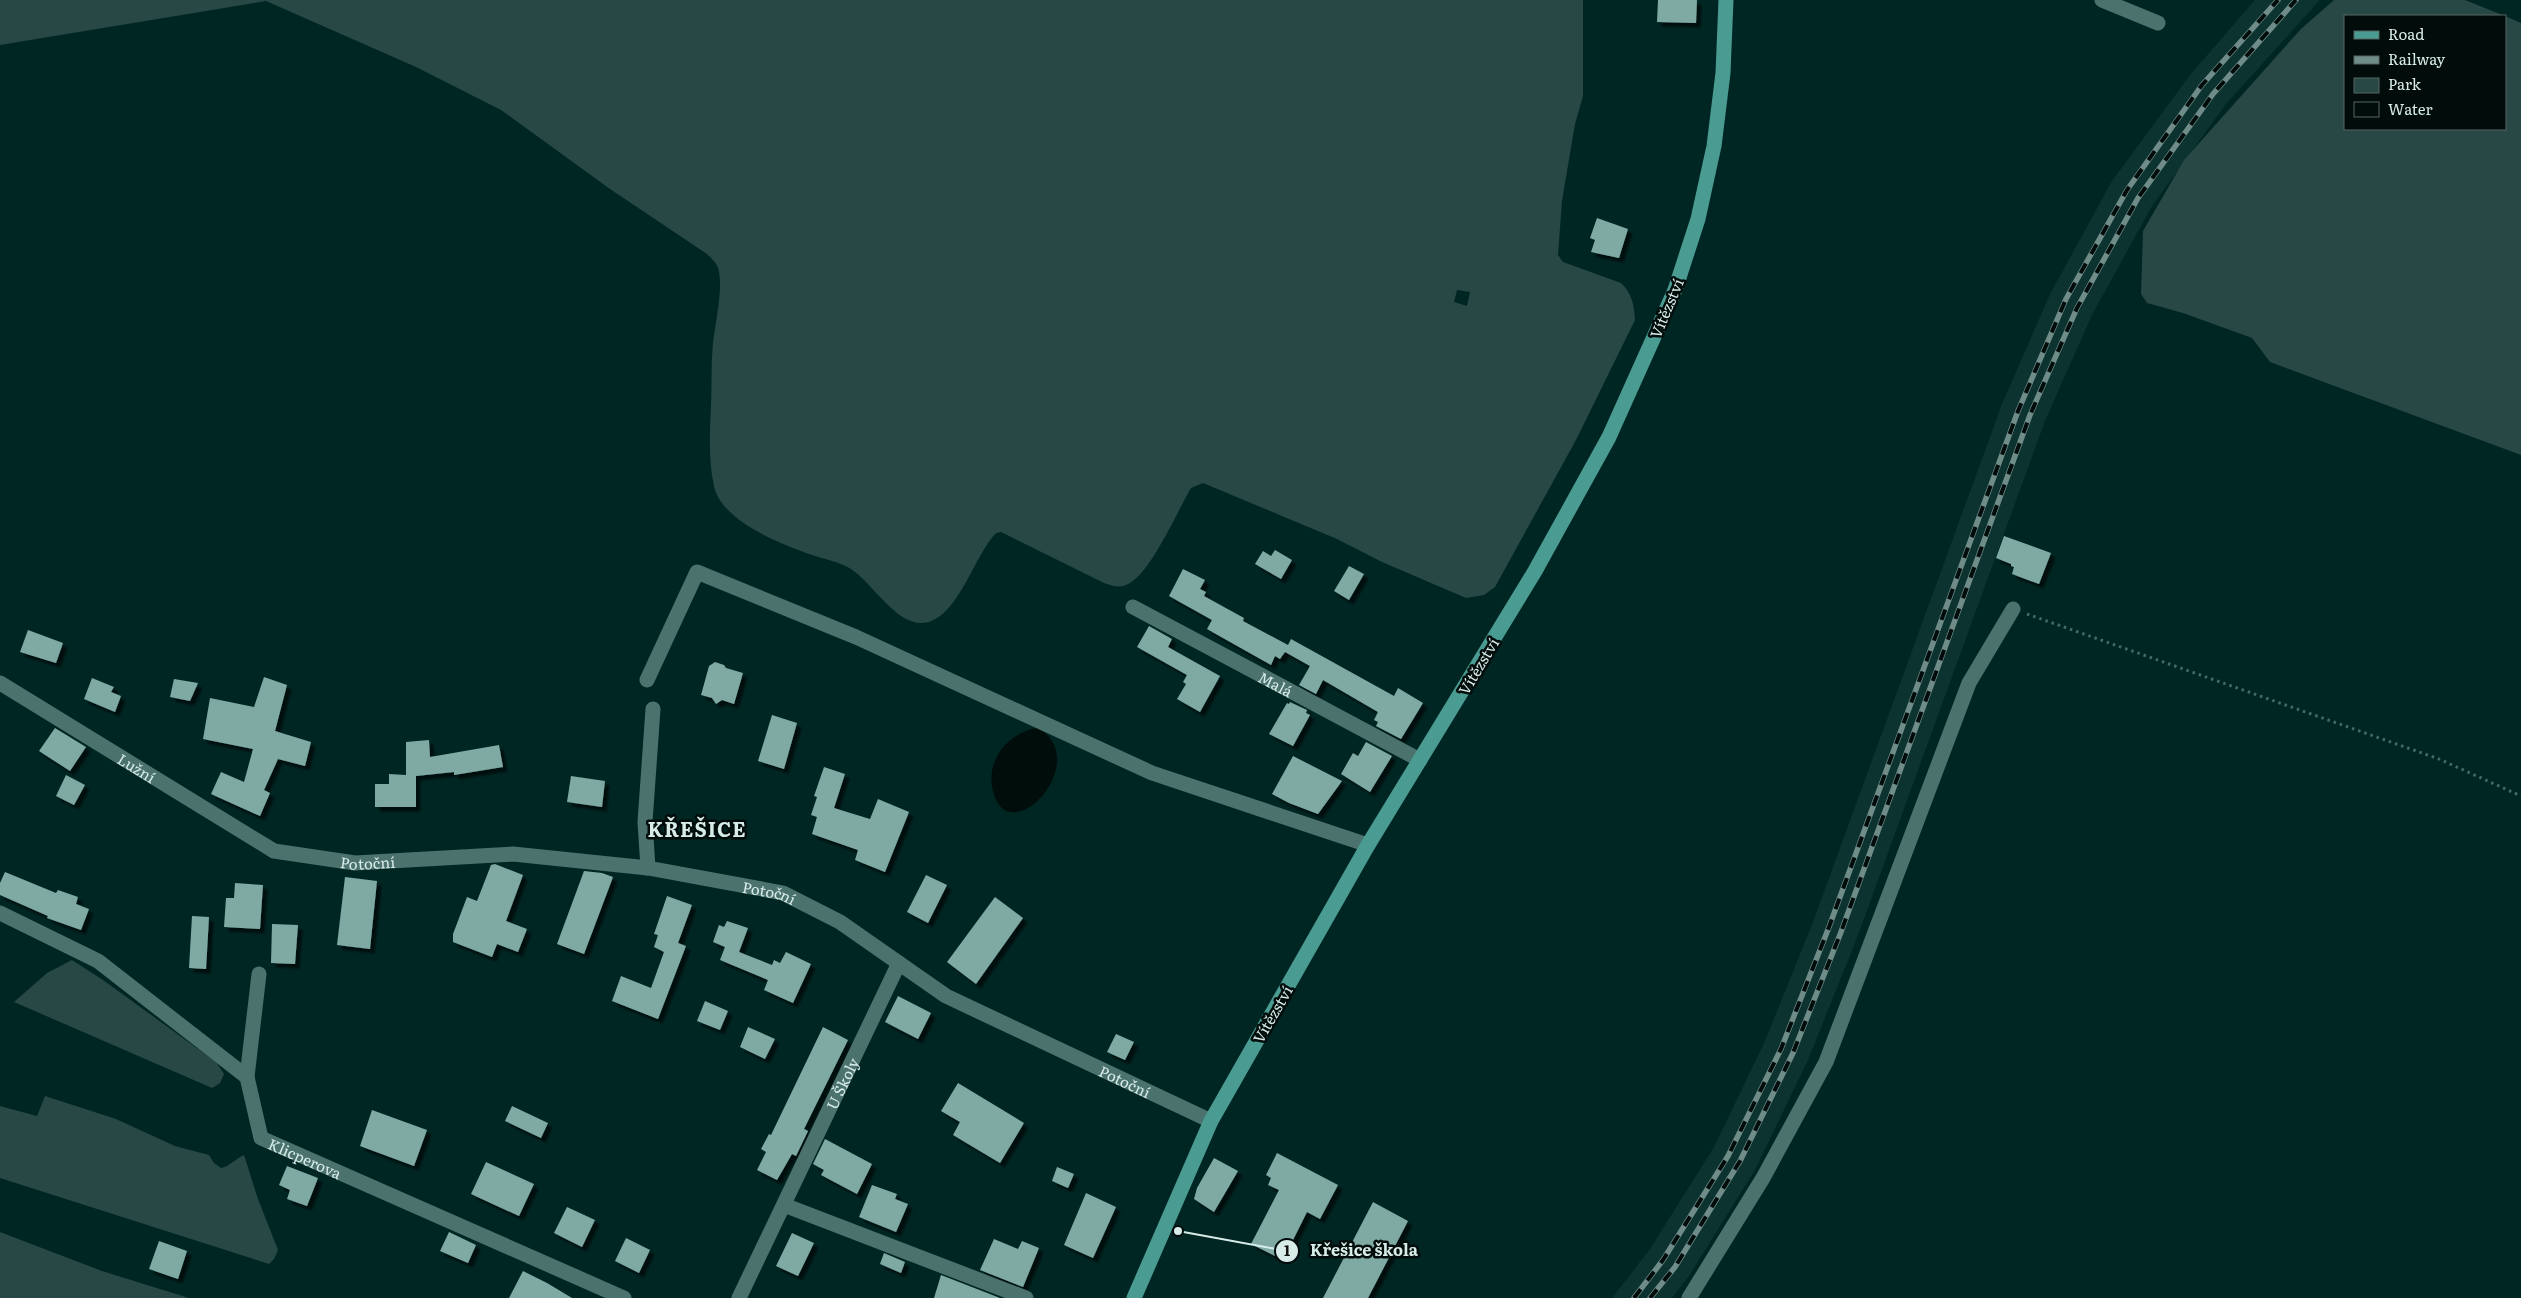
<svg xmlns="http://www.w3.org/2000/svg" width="2521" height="1298" font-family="Literata,serif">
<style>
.built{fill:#0c3330}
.green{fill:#274844;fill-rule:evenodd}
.water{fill:#000d0b}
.building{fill:#7faaa4;filter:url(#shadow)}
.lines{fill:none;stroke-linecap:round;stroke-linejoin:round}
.path{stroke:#486865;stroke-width:3;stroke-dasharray:2.5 4;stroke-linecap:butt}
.minor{stroke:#4c726d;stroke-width:15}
.major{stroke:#4a9b92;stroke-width:15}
.rail-casing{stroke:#6f8c89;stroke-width:5.5}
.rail{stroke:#010c0b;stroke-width:4;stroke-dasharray:11;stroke-linecap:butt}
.labels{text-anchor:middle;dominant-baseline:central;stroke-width:5;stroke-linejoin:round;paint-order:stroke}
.street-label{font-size:15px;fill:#d7ece9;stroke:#010c0b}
.district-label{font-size:20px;font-weight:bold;letter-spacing:1px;fill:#d7ece9;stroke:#010c0b}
.leader{fill:none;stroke:#d7ece9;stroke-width:2}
.callout-dot{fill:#d7ece9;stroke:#010c0b;stroke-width:2}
.mark-label{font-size:15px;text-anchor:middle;font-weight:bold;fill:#111}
.callout-label{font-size:16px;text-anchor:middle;font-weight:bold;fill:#d7ece9;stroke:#010c0b;stroke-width:5;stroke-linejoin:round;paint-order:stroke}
</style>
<defs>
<filter id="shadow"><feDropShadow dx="4.5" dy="4.5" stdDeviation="1" flood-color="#0009"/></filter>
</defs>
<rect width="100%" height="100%" fill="#002623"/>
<path class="built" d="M2255 0H2320L2226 104 2152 206 2092 315 2045 421 1857 938 1808 1060 1755 1170 1689 1276 1672 1298H1612L1650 1249 1714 1147 1765 1041 1813 922 2002 404 2050 294 2112 181 2190 75Z"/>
<g class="green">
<path d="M0 0H1583V96L1575 124 1562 201 1558 255 1563 262 1621 283C1632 293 1634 305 1635 320L1576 440 1495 587 1484 595 1466 598 1382 562 1337 539 1203 483 1191 488C1177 512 1152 570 1130 583 1121 589 1113 586 1104 583L1001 532 996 533C974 556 960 612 929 622 899 631 873 583 851 569 840 562 824 559 812 555 781 544 721 521 714 486 708 459 710 432 711 404 712 384 711 363 713 343 715 324 724 286 718 268 716 262 711 258 707 254L610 189 501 110 416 67 266 1 0 45ZM1457 290 1470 292 1467 306 1454 302Z"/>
<path d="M2334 0H2465L2505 16H2345V129H2505V16L2521 23V455L2270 362 2252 338 2183 313 2147 303 2141 294 2143 231 2184 160 2301 29Z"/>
<path d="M72 960 103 980 216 1062 224 1074 220 1083 212 1088 14 1002 47 973Z"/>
<path d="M45 1096 116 1119 175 1146 209 1155 214 1163 221 1168C229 1167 236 1158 244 1155L258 1199 278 1250 274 1259 269 1264 0 1178V1106L37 1116Z"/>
<path d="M0 1232 102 1271 189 1298H0Z"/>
</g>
<path class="water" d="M1038 728C1095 761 1008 854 993 791 985 761 1008 732 1038 728Z"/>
<g class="building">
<path d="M1658 0H1697L1696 23 1657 22Z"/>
<path d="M1597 218 1628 229 1619 258 1591 252 1595 240 1590 238Z"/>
<path d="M2004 536 2051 553 2039 584 2012 574 2014 567 2011 566V564L1996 558Z"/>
<path d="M1275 550 1292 560 1281 579 1255 564 1263 551 1271 556Z"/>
<path d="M1349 566 1364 574 1349 600 1334 591Z"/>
<path d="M1183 569 1205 580 1200 589 1206 592 1204 596 1244 618 1243 621 1288 645 1291 639 1394 696 1398 688 1423 703 1401 739 1376 726 1378 722 1374 720 1378 712 1323 680 1316 694 1299 685 1310 666 1285 652 1280 659 1275 656 1271 665 1207 629 1212 620 1169 596Z"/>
<path d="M1149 626 1172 639 1168 647 1220 676 1200 712 1177 699 1186 684 1183 682 1187 675 1137 647Z"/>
<path d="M28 630 63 643 56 663 20 652Z"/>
<path d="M715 662 724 665 726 668 743 673 734 704 722 700 716 704 712 698 701 695 709 666Z"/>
<path d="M264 677 287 685 275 731 311 742 305 766 278 759 264 790 270 793 260 816 211 794 221 772 244 782 253 749 203 739 210 698 254 707Z"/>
<path d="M92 678 114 687 111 692 121 696 115 712 84 699Z"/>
<path d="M174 679 198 683 190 701 170 697Z"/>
<path d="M1290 702 1307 710 1306 713 1310 715 1293 746 1269 734 1287 703 1289 704Z"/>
<path d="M772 715 797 723 784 769 758 761Z"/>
<path d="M55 728 86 747 70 771 39 751Z"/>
<path d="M429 740 430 757 499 745 503 767 454 775V772L416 776V807H375V784H389V774L406 775V742Z"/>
<path d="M1366 742 1392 756 1370 792 1341 774 1353 753 1358 756Z"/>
<path d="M1293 756 1342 781 1318 814 1289 803 1272 794Z"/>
<path d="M824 767 845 774 834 808 870 819 878 799 909 812 885 872 855 860 858 850 812 834 817 817 811 815 817 797 814 796Z"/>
<path d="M66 775 85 785 74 805 56 796Z"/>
<path d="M571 776 605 781 602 807 567 802Z"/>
<path d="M495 864 523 875 506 921 527 929 518 952 497 944 492 957 453 942V934L467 897 477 901 491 865Z"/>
<path d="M584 871 602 873 613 877 584 954 557 944Z"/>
<path d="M5 872 56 893 58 890 78 897 76 904 89 909 81 930 47 918 48 916 0 895V883Z"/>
<path d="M926 875 947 885 928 923 907 912Z"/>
<path d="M345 877 377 881 370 949 337 945Z"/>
<path d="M235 883 263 885 260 929 224 927 226 898H234Z"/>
<path d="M667 896 692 905 678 943 686 946 658 1019 612 1001 621 976 651 988 664 952 654 947 658 935 654 934Z"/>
<path d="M995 897 1023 918 976 984 947 962Z"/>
<path d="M192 916 209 917 206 969 189 968Z"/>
<path d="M727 921 748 928 739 952 772 965 774 960 780 963 786 952 811 964 793 1003 764 990 768 980 720 960 725 947 713 942 719 925 724 927Z"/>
<path d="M272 924 298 925 295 964 271 963Z"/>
<path d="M898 996 931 1013 918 1039 885 1022Z"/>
<path d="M705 1001 728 1011 720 1030 697 1021Z"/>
<path d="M748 1027 775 1039 765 1059 740 1047Z"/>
<path d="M823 1027 848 1040 804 1129 808 1131 796 1156 792 1154 777 1180 757 1170 766 1152 761 1149 769 1134 771 1135Z"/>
<path d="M1116 1034 1134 1042 1125 1060 1107 1052Z"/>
<path d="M958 1083 1024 1123 1000 1163 953 1135 960 1122 941 1111Z"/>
<path d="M512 1106 548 1123 541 1138 505 1121Z"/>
<path d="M372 1110 427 1130 414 1166 360 1146Z"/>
<path d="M825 1139 872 1164 857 1194 821 1175 824 1170 813 1164Z"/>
<path d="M1277 1153 1338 1185 1320 1219 1307 1212 1283 1260 1251 1244 1279 1190 1268 1185 1271 1178 1266 1175Z"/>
<path d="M1214 1158 1238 1171 1214 1212 1194 1199 1197 1188Z"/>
<path d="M486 1162 534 1184 519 1216 471 1194Z"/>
<path d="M287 1166 318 1178 307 1206 287 1199 290 1190 279 1185Z"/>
<path d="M1057 1167 1074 1174 1068 1188 1052 1181Z"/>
<path d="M872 1185 897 1194 895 1199 908 1204 896 1232 859 1217Z"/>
<path d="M1086 1193 1116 1207 1093 1258 1064 1245Z"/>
<path d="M1373 1202 1408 1221 1368 1298H1323Z"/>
<path d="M567 1207 595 1220 582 1247 554 1233Z"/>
<path d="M449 1232 476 1245 468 1263 440 1251Z"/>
<path d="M792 1233 814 1243 798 1276 776 1266Z"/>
<path d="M626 1238 650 1250 639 1273 615 1261Z"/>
<path d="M994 1239 1018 1249 1022 1241 1039 1248 1023 1287 980 1270Z"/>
<path d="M159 1241 187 1251 178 1279 149 1269Z"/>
<path d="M884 1253 905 1262 901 1273 880 1264Z"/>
<path d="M523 1271 547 1283 572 1298H509Z"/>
<path d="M941 1275 1000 1298H934Z"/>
</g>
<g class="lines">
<path class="path" d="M2027 614 2439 759 2521 796"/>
<g class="minor">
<path d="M2102 0 2158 23"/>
<path id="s1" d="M1133 607 1420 760"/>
<path d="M647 680 697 572 856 637 1152 773 1368 845"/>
<path id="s2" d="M0 683 274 851 355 863 513 854 648 868 783 893 840 922 946 996 1211 1121"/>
<path d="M648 868 645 822 653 709"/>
<path id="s3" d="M0 913 98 961 247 1077 261 1138 624 1298"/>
<path d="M247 1077 259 974"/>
<path d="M784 1205 1026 1298"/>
<path id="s4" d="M739 1298 899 963"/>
<path d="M1689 1298 1763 1178 1826 1062 1969 683 2013 609"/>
</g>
<path class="major" d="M1134 1298 1211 1121 1368 845 1535 571 1609 437 1675 290 1698 219 1714 146 1723 73 1726 0"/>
<g class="rail-casing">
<g id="rail">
<path d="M1634 1298 1663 1260 1728 1156 1781 1049 1829 927 2018 411 2066 299 2127 190 2202 85 2278 0"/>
<path d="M1650 1298 1675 1267 1740 1161 1793 1053 1841 932 2030 415 2077 308 2138 198 2213 94 2296 0"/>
</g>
</g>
<use href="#rail" class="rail"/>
</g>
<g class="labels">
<g class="street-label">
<text transform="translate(1666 308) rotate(-67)">Vítězství</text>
<text transform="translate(1478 666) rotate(-59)">Vítězství</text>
<text stroke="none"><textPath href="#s1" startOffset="162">Malá</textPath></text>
<text stroke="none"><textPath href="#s2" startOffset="161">Lužní</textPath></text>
<text stroke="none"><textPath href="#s2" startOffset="416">Potoční</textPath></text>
<text stroke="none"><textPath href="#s2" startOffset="821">Potoční</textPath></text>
<text transform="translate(1272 1014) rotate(-60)">Vítězství</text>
<text stroke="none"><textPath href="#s2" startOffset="1226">Potoční</textPath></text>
<text stroke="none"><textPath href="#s4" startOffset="238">U Školy</textPath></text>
<text stroke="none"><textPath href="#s3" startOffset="409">Klicperova</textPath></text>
</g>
<g class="district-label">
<text x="697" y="828">KŘEŠICE</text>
</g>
</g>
<path class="leader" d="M1178 1231L1287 1251"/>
<g class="callout-dot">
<circle cx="1178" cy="1231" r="5"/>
<circle cx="1287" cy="1251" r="12"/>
</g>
<g class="mark-label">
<text x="1287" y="1256">1</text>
</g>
<g class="callout-label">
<text x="1364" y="1256">Křešice škola</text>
</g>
<rect x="2344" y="15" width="162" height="115" fill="#010c0b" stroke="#576664"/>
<rect x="2354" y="31" width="25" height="8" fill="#4a9b92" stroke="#576664"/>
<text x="2388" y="40" font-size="15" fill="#d7ece9">Road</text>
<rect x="2354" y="56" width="25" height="8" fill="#6f8c89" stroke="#576664"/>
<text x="2388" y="65" font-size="15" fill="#d7ece9">Railway</text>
<rect x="2354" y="78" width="25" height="15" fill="#274844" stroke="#576664"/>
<text x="2388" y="90" font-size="15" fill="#d7ece9">Park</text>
<rect x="2354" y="102" width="25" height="15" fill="#000d0b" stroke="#576664"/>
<text x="2388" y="115" font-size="15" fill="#d7ece9">Water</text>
</svg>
